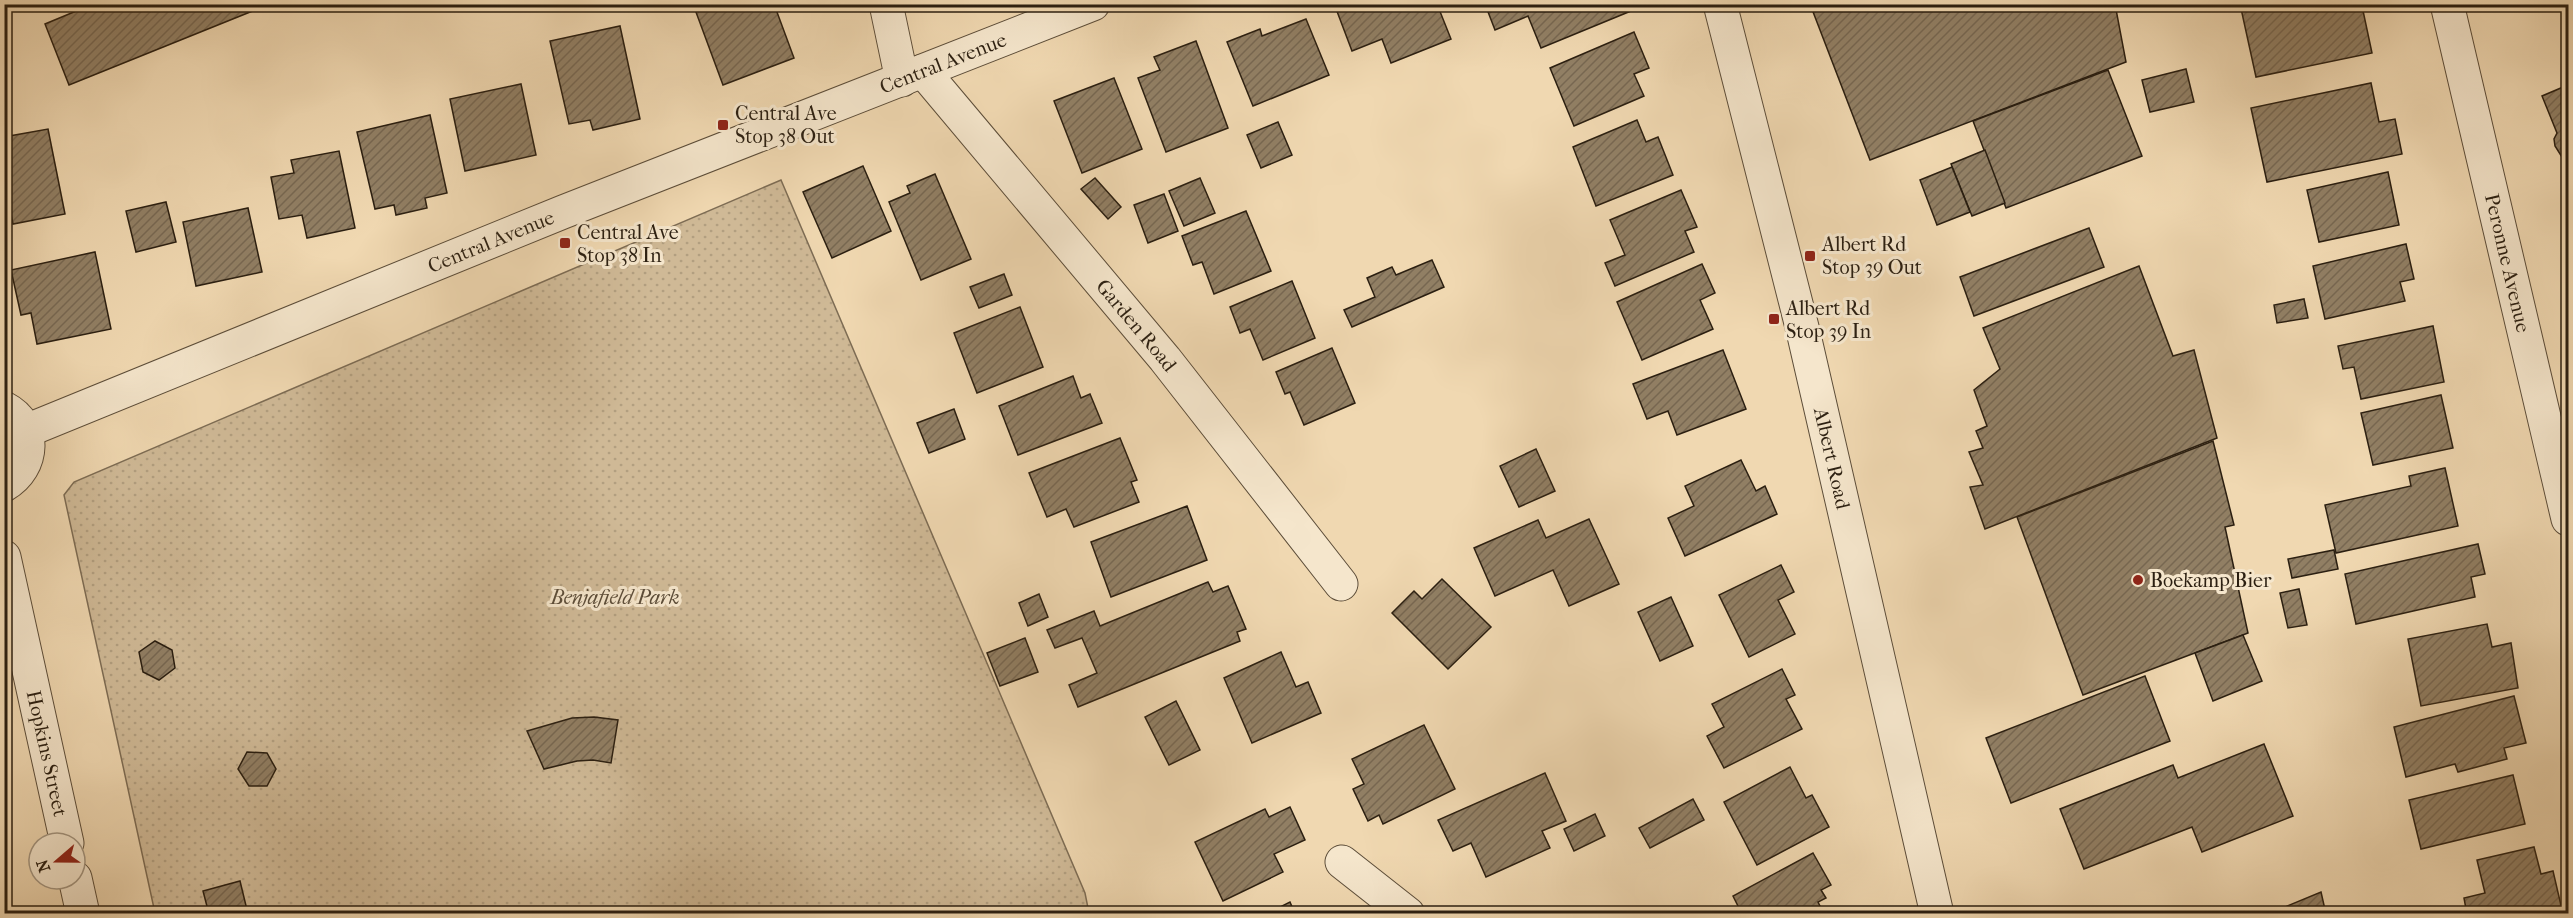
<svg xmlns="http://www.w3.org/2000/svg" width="2573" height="918" font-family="'IM FELL French Canon',serif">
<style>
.park{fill:url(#park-dots);stroke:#7d6c54;stroke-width:1.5}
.building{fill:url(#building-hatch);stroke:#2b1f11;stroke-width:1.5}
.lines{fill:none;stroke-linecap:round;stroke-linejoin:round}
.minor-casing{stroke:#5c4d39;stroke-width:35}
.minor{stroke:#f5e6cc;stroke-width:33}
.poi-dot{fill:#8f2418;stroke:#f5e6cc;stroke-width:2}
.labels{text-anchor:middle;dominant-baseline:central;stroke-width:6;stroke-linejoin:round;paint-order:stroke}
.street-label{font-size:20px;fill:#2b1f11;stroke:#f5e6cc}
.poi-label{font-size:20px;fill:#2b1f11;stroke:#f5e6cc;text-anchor:start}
.park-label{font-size:20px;font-style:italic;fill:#5c4d39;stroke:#f5e6cc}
</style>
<defs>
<pattern id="park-dots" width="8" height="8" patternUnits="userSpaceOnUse" patternTransform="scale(1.5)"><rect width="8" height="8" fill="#cfb996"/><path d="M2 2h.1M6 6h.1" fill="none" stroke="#b29f80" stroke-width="1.8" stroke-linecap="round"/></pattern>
<pattern id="building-hatch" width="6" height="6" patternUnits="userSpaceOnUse" patternTransform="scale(1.5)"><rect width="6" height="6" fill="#917f64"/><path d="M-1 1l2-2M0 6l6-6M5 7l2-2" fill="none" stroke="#776751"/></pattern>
</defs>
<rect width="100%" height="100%" fill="#f0d8b1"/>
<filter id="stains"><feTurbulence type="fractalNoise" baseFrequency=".00333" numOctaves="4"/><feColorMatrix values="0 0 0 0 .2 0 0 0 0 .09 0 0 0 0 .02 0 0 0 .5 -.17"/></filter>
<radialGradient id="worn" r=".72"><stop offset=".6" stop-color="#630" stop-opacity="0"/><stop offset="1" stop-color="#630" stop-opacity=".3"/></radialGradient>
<path class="park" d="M781 180 1085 893 1089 913H155L64 495 74 482Z"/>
<g class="building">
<path d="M93 4H270L69 85 45 24Z"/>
<path d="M693 4H774L794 58 723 85Z"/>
<path d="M1338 4H1437L1451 39 1391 63 1382 39 1352 51 1335 6Z"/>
<path d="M1485 4H1642L1643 6 1541 48 1528 16 1495 30Z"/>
<path d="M1810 4H2115L2126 62 1870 160Z"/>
<path d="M2240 4H2348L2349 9 2362 6 2372 53 2256 77Z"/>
<path d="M1306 19 1329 75 1253 106 1227 42 1260 29 1262 36Z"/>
<path d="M620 26 640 119 593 130 590 120 569 124 550 41Z"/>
<path d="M1634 32 1649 68 1634 74 1644 96 1574 126 1550 68Z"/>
<path d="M1196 41 1228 128 1166 152 1138 78 1160 70 1154 57Z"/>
<path d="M2186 69 2194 102 2150 112 2142 80Z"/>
<path d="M2108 70 2142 156 2006 208 1973 121Z"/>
<path d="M1114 78 1142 149 1082 173 1054 101Z"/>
<path d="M2371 83 2379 122 2395 119 2402 154 2267 182 2251 108Z"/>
<path d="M521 84 536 155 465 171 450 99Z"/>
<path d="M2568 85V159L2562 157 2555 146 2554 139 2557 133 2542 96Z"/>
<path d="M430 115 447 193 425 198 427 208 396 215 394 205 375 209 357 132Z"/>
<path d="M1637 120 1646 142 1658 137 1673 175 1596 206 1573 147Z"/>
<path d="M1278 122 1292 155 1261 168 1247 135Z"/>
<path d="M48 129 65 214 13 224 7 195 4 196V137Z"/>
<path d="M1985 150 2005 203 1972 216 1951 164Z"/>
<path d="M339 151 355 228 307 238 302 215 279 219 271 177 294 173 291 160Z"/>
<path d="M863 166 891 231 832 258 803 192Z"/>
<path d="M1952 167 1970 212 1937 225 1920 180Z"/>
<path d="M2388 172 2399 225 2319 242 2307 190Z"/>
<path d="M935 174 971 259 921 280 889 202 910 193 907 186Z"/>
<path d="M1095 178 1121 207 1108 219 1081 189Z"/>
<path d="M1200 178 1215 213 1184 226 1169 191Z"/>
<path d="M1681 190 1697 227 1685 231 1694 252 1615 286 1605 263 1625 255 1610 220Z"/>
<path d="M1164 194 1178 231 1148 243 1134 205Z"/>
<path d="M166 202 176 242 136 252 126 211Z"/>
<path d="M248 208 262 272 196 286 183 222Z"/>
<path d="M1246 211 1271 271 1214 294 1202 262 1193 265 1182 236Z"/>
<path d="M2089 228 2104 267 1974 316 1960 277Z"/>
<path d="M2406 244 2414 279 2400 282 2405 301 2325 319 2313 266Z"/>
<path d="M95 252 111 329 37 344 31 313 21 315 11 270Z"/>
<path d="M1432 260 1444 287 1352 327 1344 310 1375 297 1367 278 1392 267 1396 275Z"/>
<path d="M1702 264 1715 293 1700 300 1713 329 1642 360 1617 302Z"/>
<path d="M2139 266 2173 356 2194 350 2217 438 1985 529 1970 487 1983 485 1969 452 1983 448 1976 431 1987 426 1974 390 2000 369 1983 328Z"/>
<path d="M1004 274 1012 295 979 308 970 287Z"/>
<path d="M1292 281 1315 338 1263 360 1250 329 1240 333 1230 307Z"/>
<path d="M2304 299 2308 318 2277 323 2274 305Z"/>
<path d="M1020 307 1043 367 977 393 954 333Z"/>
<path d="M2433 326 2444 382 2361 399 2354 367 2343 369 2338 346Z"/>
<path d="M1332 348 1355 403 1304 425 1290 392 1285 394 1276 372Z"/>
<path d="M1723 350 1746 409 1677 435 1668 411 1647 419 1633 384Z"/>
<path d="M1073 376 1081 398 1090 394 1102 423 1018 455 999 406Z"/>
<path d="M2441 395 2453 448 2373 465 2361 413Z"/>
<path d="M954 409 965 439 929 453 917 423Z"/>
<path d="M1120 438 1137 480 1131 482 1139 502 1074 527 1066 509 1047 517 1029 473Z"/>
<path d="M2213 441 2234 525 2225 527 2248 633 2083 695 2017 517Z"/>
<path d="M1536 449 1555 491 1519 507 1500 466Z"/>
<path d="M1741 460 1756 491 1765 486 1777 514 1685 556 1668 518 1694 506 1685 486Z"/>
<path d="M2445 468 2458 526 2336 553 2325 505 2411 486 2409 476Z"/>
<path d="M1187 506 1207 560 1111 597 1091 542Z"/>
<path d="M1589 519 1619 584 1569 606 1553 570 1495 596 1474 548 1538 520 1546 538Z"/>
<path d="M2478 544 2485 574 2471 577 2475 597 2356 624 2345 574Z"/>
<path d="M2334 550 2338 569 2292 578 2288 559Z"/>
<path d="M1781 565 1794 592 1778 600 1795 634 1749 657 1719 595Z"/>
<path d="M1442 579 1491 627 1448 669 1392 613 1414 591 1422 599Z"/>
<path d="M1208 582 1213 592 1228 586 1246 629 1237 632 1240 641 1078 707 1069 685 1097 673 1082 638 1055 648 1047 630 1094 611 1100 626Z"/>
<path d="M2299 589 2307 625 2288 628 2280 593Z"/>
<path d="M1039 594 1048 617 1028 626 1019 603Z"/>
<path d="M1671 597 1693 646 1660 661 1638 612Z"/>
<path d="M2487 624 2492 647 2511 643 2518 688 2421 706 2408 639Z"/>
<path d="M2243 635 2262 681 2213 701 2195 653Z"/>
<path d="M1025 638 1038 672 1000 686 987 653Z"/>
<path d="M155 641 172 650 175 668 159 680 143 672 139 652Z"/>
<path d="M1281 652 1296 687 1308 682 1321 713 1252 743 1224 678Z"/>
<path d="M1782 669 1795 695 1786 699 1802 729 1724 768 1707 736 1724 727 1712 704Z"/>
<path d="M2145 676 2170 741 2011 803 1986 738Z"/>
<path d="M2514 696 2526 743 2504 748 2507 759 2458 772 2455 764 2406 777 2394 727Z"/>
<path d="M1176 701 1200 750 1169 765 1145 717Z"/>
<path d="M594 717 618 720 611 763 593 760 577 761 544 769 527 731 572 718Z"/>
<path d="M1424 725 1455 789 1383 824 1379 815 1368 821 1353 789 1364 784 1352 759Z"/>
<path d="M2264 744 2293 816 2202 852 2192 827 2084 869 2060 809 2173 765 2178 778Z"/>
<path d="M247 752 267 753 276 769 267 786H249L238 769Z"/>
<path d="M1790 767 1806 798 1812 795 1829 827 1757 865 1724 802Z"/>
<path d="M1545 773 1566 821 1542 831 1550 848 1486 877 1471 843 1453 851 1438 820Z"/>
<path d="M2513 775 2525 824 2421 849 2409 800Z"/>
<path d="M1693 799 1704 820 1650 848 1639 828Z"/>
<path d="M1290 807 1305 840 1274 854 1283 872 1223 901 1195 842 1265 809 1269 817Z"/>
<path d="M1595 814 1605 836 1574 851 1564 829Z"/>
<path d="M2534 847 2541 874 2553 871 2563 914H2449L2466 909 2464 898 2485 893 2477 860Z"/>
<path d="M1813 853 1831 885 1821 890 1826 898 1818 902 1824 914H1742L1733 896Z"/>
<path d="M240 881 248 914H209L203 891Z"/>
<path d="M2321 892 2326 914H2268Z"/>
<path d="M1290 902 1295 914H1266Z"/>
</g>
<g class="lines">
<g class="minor-casing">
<g id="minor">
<path d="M886 4 902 80"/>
<path id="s1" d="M1720 4 1803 331 1937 914"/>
<path id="s2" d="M2447 4 2568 519"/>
<path id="s3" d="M923 71 1165 359 1341 584"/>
<path d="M4 408C37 425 35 467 4 485"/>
<path id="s4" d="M26 431 563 212 1093 4"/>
<path id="s5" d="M4 557 67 843"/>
<path d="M1342 862 1408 914"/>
<path d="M75 878 83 914"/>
</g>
</g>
<use href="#minor" class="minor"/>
</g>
<g class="poi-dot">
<rect x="717" y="119" width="12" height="12" rx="3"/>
<rect x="559" y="237" width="12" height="12" rx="3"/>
<rect x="1804" y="250" width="12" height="12" rx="3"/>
<rect x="1768" y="313" width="12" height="12" rx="3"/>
<circle cx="2138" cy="580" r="6"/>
</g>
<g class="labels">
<g class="street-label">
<text stroke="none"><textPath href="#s4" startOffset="988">Central Avenue</textPath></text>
<text stroke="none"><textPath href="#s4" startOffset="502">Central Avenue</textPath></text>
<text stroke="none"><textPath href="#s2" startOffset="266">Peronne Avenue</textPath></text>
<text stroke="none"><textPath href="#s3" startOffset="332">Garden Road</textPath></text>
<text stroke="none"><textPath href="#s1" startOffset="468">Albert Road</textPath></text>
<text stroke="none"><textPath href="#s5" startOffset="201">Hopkins Street</textPath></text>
</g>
<g class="poi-label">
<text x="735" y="113">Central Ave<tspan x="735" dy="23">Stop 38 Out</tspan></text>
<text x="577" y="232">Central Ave<tspan x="577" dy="23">Stop 38 In</tspan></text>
<text x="1822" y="244">Albert Rd<tspan x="1822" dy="23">Stop 39 Out</tspan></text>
<text x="1786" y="308">Albert Rd<tspan x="1786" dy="23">Stop 39 In</tspan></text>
<text x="2150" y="580">Boekamp Bier</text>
</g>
<g class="park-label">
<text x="615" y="597">Benjafield Park</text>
</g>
</g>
<rect width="2573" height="918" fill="none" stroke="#f0d8b1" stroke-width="24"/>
<rect x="6" y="6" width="2561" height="906" fill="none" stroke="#2b1f11" stroke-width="3"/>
<rect x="12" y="12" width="2549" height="894" fill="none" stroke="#2b1f11" stroke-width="1.5"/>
<g transform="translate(57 861) rotate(250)"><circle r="28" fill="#f5e6cc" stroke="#a49681" stroke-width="1.5"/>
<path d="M0-4.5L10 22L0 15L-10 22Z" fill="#8f2418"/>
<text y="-9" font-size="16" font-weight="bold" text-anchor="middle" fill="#2b1f11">N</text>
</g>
<rect width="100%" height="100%" filter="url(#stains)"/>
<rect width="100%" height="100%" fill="url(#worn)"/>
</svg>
